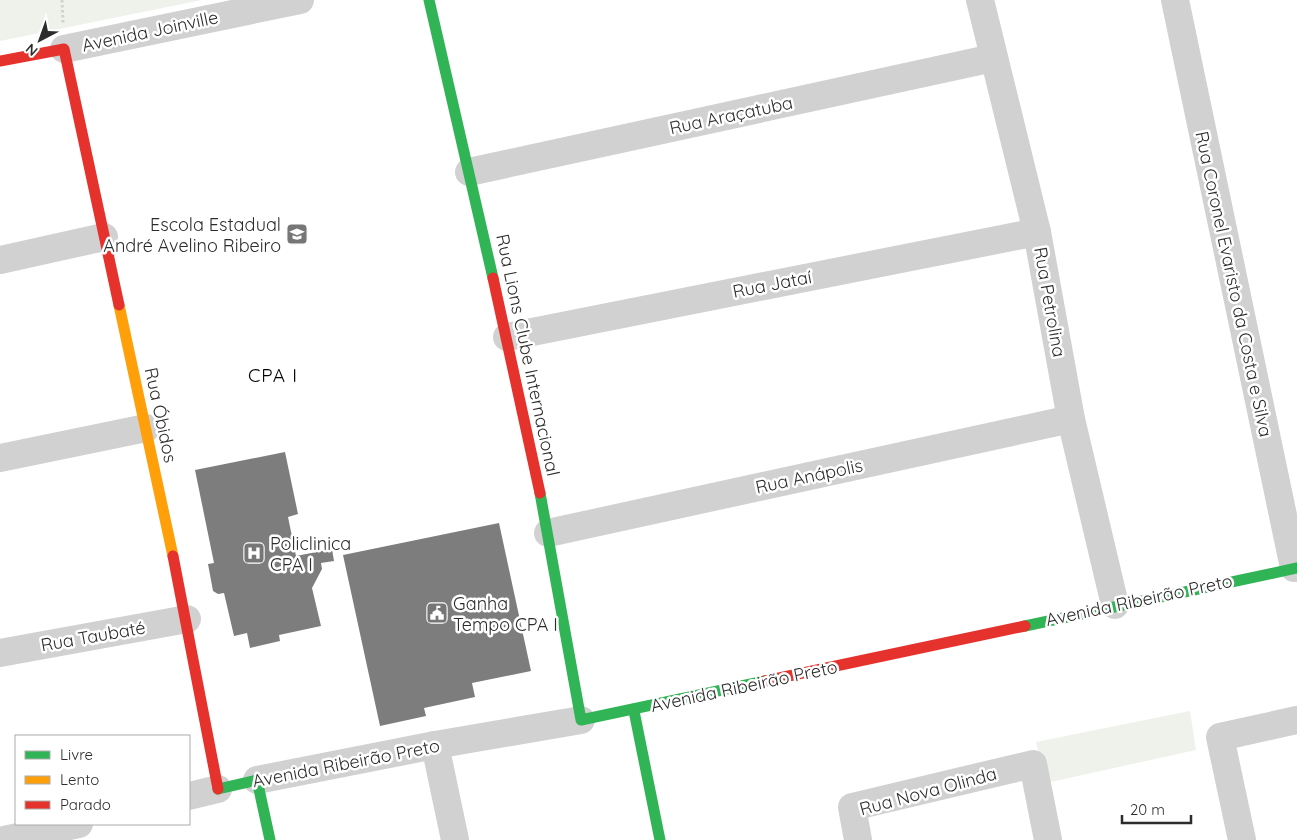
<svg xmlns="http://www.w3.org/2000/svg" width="1297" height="840" font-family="Quicksand,sans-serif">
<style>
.green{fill:#eef2eb}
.building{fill:#7d7d7d}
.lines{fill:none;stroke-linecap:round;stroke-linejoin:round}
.path{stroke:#d1d1d1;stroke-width:3;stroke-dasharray:2.5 2.5;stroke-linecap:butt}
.street{stroke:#d1d1d1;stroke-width:28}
.fast{stroke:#30b455;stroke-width:11}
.slow{stroke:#ff9f0a;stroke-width:11}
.jam{stroke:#e5322d;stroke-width:11}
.labels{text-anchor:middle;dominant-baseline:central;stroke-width:5;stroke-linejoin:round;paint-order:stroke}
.street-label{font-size:18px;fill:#2c2c2c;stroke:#fff}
.poi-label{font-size:18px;fill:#2c2c2c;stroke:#fff;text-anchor:start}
.neighbourhood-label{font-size:19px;letter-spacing:1px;fill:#000;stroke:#fff}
</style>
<rect width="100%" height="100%" fill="#fff"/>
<g class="green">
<path d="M0 0H202L0 41Z"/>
<path d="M1190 711 1196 750 1046 783 1036 742Z"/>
</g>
<g class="building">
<path d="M285 452 298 514 288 517 296 556 332 549 334 561 321 563 322 569 312 588 321 626 279 635 280 641 250 648 247 633 234 636 224 593 218 594 213 591 208 564 214 563 195 470Z"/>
<path d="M499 523 531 671 472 683 475 697 424 708 426 716 380 726 343 555Z"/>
</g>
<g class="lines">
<path class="path" d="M62 0 63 23"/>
<g class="street">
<path d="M980 0 1037 232 1071 419 1115 605"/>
<path d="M1175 0 1294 568"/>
<path d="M64 49 300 0"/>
<path d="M469 172 993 58"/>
<path d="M0 260 104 237"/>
<path d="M507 337 1037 232"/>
<path d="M0 458 146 428"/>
<path d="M548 533 1071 419"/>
<path d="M0 653 187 619"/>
<path d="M435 745 455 840"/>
<path d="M257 780 435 745 581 720"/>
<path d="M189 796 218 789"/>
<path d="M4 840 79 824"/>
<path d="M858 840 852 807 1033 764 1048 840"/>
<path d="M1242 840 1220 737 1297 720"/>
</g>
<g class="fast">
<path d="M429 0 493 278"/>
<path d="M540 493 581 720 765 681"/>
<path d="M1025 626 1297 568"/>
<path d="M634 711 660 840"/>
<path d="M218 789 257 780 270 840"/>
</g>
<path class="slow" d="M119 305 173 556"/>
<g class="jam">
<path d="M0 61 64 49 119 305"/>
<path d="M493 278 540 493"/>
<path d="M173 556 218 789"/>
<path d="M765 681 1025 626"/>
</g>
</g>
<defs>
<g id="school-square" transform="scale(1.125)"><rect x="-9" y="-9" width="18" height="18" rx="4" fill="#767676" stroke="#fff"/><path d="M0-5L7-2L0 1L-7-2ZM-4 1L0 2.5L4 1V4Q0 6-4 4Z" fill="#fff"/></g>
<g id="hospital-square" transform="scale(1.125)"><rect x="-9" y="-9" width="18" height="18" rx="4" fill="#767676" stroke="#fff"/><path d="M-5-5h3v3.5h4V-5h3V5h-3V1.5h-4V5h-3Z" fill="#fff"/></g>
<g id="civic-square" transform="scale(1.125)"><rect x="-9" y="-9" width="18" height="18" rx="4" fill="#767676" stroke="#fff"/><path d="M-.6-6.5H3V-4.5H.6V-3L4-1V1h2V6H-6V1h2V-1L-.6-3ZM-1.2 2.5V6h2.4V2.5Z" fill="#fff"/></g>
</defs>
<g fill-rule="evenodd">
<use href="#school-square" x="297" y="234"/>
<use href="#hospital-square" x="254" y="553"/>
<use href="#civic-square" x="437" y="613"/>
</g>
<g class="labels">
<g class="street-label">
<text transform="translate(150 31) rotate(-12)">Avenida Joinville</text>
<text transform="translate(731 115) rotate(-12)">Rua Araçatuba</text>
<text transform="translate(772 284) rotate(-11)">Rua Jataí</text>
<text transform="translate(1234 284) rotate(78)">Rua Coronel Evaristo da Costa e Silva</text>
<text transform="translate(1050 302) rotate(80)">Rua Petrolina</text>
<text transform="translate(528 355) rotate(78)">Rua Lions Clube Internacional</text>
<text transform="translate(161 415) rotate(78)">Rua Óbidos</text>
<text transform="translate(809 476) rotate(-12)">Rua Anápolis</text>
<text transform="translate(1139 600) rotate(-12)">Avenida Ribeirão Preto</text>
<text transform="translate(93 636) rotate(-10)">Rua Taubaté</text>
<text transform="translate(744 686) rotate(-12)">Avenida Ribeirão Preto</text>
<text transform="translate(346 763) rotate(-11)">Avenida Ribeirão Preto</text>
<text transform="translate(928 791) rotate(-15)">Rua Nova Olinda</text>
</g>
<g class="poi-label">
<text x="281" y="224" text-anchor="end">Escola Estadual<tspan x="281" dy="21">André Avelino Ribeiro</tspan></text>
<text x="270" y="543">Policlinica<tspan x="270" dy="21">CPA I</tspan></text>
<text x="453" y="603">Ganha<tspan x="453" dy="21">Tempo CPA I</tspan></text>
</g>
<g class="neighbourhood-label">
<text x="273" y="375">CPA I</text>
</g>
</g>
<rect x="15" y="735" width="175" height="90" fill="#ffffff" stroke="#ababab"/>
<rect x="25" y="751" width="25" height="8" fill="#30b455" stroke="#ababab"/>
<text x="60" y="760" font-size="15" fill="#2c2c2c">Livre</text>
<rect x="25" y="776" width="25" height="8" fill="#ff9f0a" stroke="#ababab"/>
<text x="60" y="785" font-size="15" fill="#2c2c2c">Lento</text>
<rect x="25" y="801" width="25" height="8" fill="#e5322d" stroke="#ababab"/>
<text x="60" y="810" font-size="15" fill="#2c2c2c">Parado</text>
<g transform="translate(40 40) rotate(221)" stroke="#ffffff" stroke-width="4" paint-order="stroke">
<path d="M0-4L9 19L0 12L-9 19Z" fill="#2c2c2c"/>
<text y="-8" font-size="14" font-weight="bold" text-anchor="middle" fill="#2c2c2c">N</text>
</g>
<path d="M1122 815v8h69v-8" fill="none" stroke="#2c2c2c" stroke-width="2.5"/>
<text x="1130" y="815" font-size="15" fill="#2c2c2c" stroke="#ffffff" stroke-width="4" paint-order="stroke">20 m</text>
</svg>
